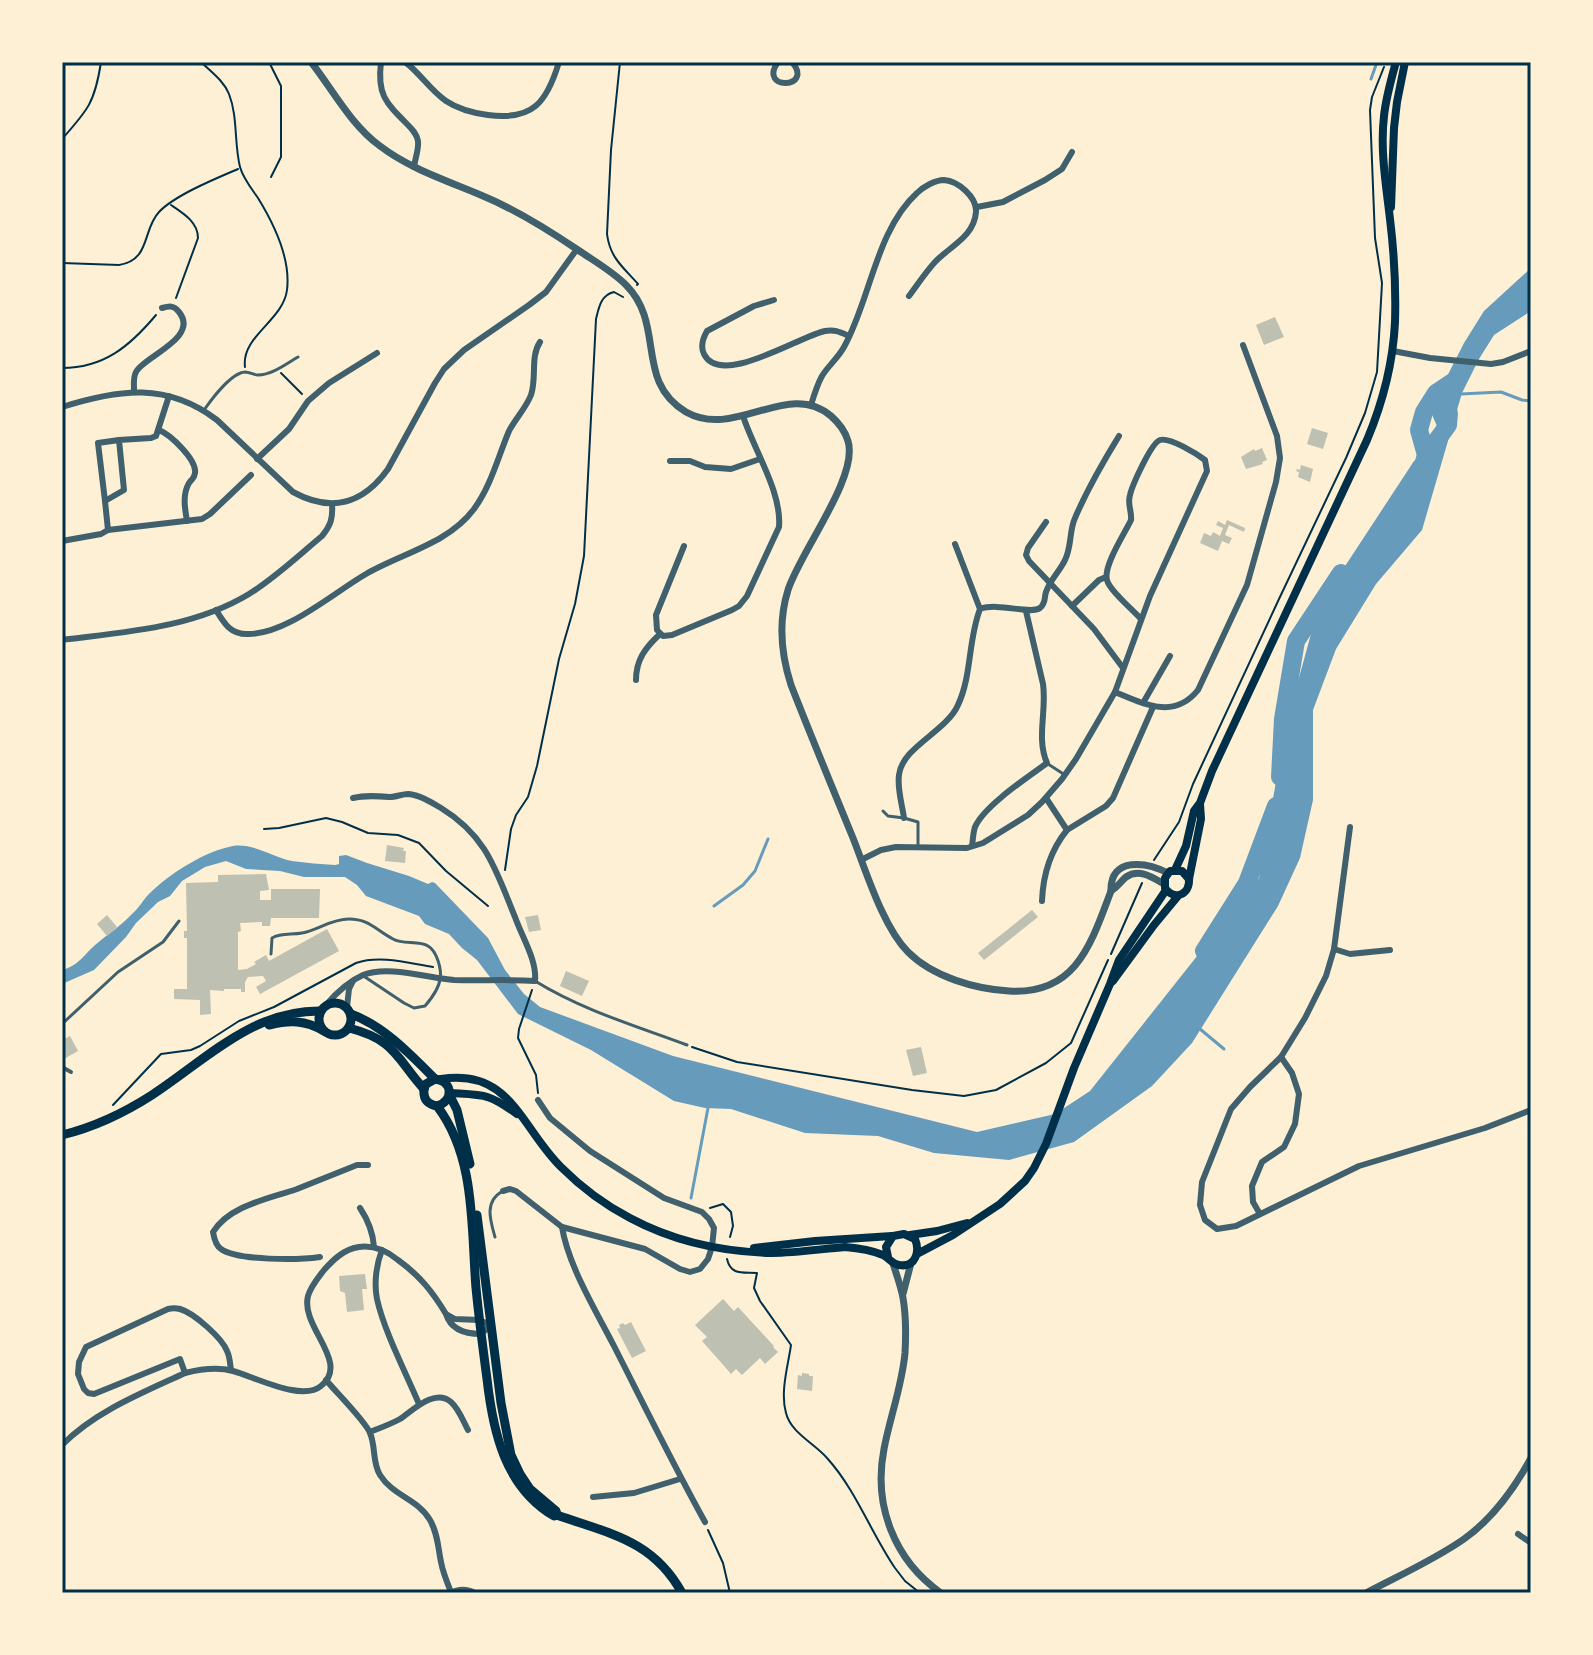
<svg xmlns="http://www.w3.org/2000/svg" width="1593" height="1655" font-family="Jost,sans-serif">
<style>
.water{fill:#669bbc}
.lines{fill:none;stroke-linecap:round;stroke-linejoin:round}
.stream{stroke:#669bbc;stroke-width:3}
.river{stroke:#669bbc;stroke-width:18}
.building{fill:#bec0b2}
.path{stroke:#003049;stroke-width:2}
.service{stroke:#3f606c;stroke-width:3}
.pedestrian{stroke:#3f606c;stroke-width:4}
.minor{stroke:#3f606c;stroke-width:6}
.tertiary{stroke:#3f606c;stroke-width:7}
.secondary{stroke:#003049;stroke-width:8}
.primary{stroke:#003049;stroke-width:9}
.neatline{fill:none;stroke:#003049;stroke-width:3}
</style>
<rect width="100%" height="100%" fill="#fdf0d5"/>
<path class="water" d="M1531 268V311L1494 335 1479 359 1462 393 1422 530 1376 584 1336 649 1313 710V800L1300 858 1278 906 1192 1043 1152 1086 1074 1142 1009 1160 934 1153 878 1136 805 1133 731 1109 705 1108 674 1101 591 1050 518 1014 477 960 462 948 449 934 425 924 419 916 366 896 357 885 345 877H304L280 871 246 869 226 861 205 867 182 881 170 896 158 902 136 923 126 937 94 970 62 984V970C78 966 84 955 95 945 108 934 122 925 133 913 139 908 143 900 149 894 169 874 205 851 233 846 253 843 273 857 292 861 306 863 321 864 335 865L339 864V856L346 855 367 863 409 876 428 884 432 882 435 883 488 938 505 970 524 994 540 1007 673 1056 977 1132 1055 1114 1090 1091 1259 878 1286 725 1311 634 1332 586 1414 461 1443 440 1430 410 1464 343 1484 311Z"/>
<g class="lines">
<g class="stream">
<path d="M1371 79 1377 62"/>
<path d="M1461 394 1501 392 1522 400 1531 401"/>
<path d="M714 906 743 885 755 871 768 839"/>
<path d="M1200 1029 1224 1049"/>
<path d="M691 1198 708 1108"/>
</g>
<g class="river">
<path d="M1426 455 1419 430 1424 412 1436 393 1454 381"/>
<path d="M1421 472 1426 455 1448 425 1449 413"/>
<path d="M1280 777 1283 719 1296 641 1341 573"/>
<path d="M1204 951 1247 883 1276 806"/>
</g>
</g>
<g class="building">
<path d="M1275 317 1284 337 1264 345 1256 325Z"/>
<path d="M1312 428 1328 433 1323 449 1307 444Z"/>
<path d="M1262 448 1267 460 1262 462 1263 464 1246 469 1241 457 1254 449 1255 451Z"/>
<path d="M1301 465 1313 469 1310 482 1298 477 1299 472 1296 471 1297 469 1300 470Z"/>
<path d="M1227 520 1245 528 1244 532 1229 525 1225 535 1232 538 1229 544 1222 541 1218 551 1200 543 1204 533 1211 536 1213 532 1220 536 1223 528 1216 525 1218 521 1225 525Z"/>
<path d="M387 845 404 848 403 851H406L405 863 385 861Z"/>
<path d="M266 874 269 890 260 891V900H271V889H320L319 918H271L270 926H262V922L240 923 241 931 238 932V970L247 969 256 964 254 962 266 955 269 961 327 929 339 951 260 994 256 987 266 981 263 976 248 977 245 982V992H241V989H224V991L210 990 211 1014 200 1015V1000L174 999V989H187V938H184V931H187L186 883 218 882V875Z"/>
<path d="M1032 910 1038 917 984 960 978 953Z"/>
<path d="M107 915 117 927 107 936 97 924Z"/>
<path d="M538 915 541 930 529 932 525 917Z"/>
<path d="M566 971 589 981 582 996 560 986Z"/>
<path d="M70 1036 78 1051 62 1060V1040Z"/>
<path d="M921 1047 927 1073 913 1076 906 1050Z"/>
<path d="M365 1274 367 1289H362L364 1310 347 1312 345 1293 340 1291 339 1276Z"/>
<path d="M723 1299 734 1311 738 1307 774 1346 773 1347 778 1352 765 1364 760 1358 742 1375 736 1369 731 1374 725 1367 702 1341 707 1337 695 1325Z"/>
<path d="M631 1322 646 1351 632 1358 617 1329 620 1328 619 1325 623 1323 625 1325Z"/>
<path d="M802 1373 809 1374V1376H813L812 1391 797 1389 798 1375 802 1376Z"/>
</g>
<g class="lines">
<g class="path">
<path d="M201 62C211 72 224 81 229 94 238 117 234 143 240 167 243 178 251 188 258 198 274 224 291 258 287 290 283 321 241 336 245 367"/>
<path d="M269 62 281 86V157L271 177"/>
<path d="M620 62 611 150 607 234C610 258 623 267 638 284L637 285"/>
<path d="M62 139C88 110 95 102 101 62"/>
<path d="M171 205C183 213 198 222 198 238L176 298"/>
<path d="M62 263 119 265C151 260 142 230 159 212 175 195 217 178 238 169"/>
<path d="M62 368C104 368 130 346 156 315"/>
<path d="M281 373 302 394"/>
<path d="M264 829 279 828 326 818 342 822 368 833 398 835 419 843 446 871 488 906"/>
<path d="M1154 860 1179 822 1193 784 1279 599 1346 458 1365 413 1377 372 1382 283 1375 238 1370 110 1372 97 1384 67"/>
<path d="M505 870 511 829 516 815 528 797 537 766 559 659 575 604 584 556 596 319C599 307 601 295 614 292L623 297"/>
<path d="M1111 954 1142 883"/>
<path d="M532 990 519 1029 518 1038 536 1075 538 1093"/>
<path d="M692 1047 737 1062 912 1090 964 1096 996 1090 1046 1063 1071 1043 1108 960"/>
<path d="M113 1105 161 1054 191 1050 200 1046 239 1021 274 1007 356 963C380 955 408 963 433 967"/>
<path d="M710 1208 723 1204 731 1212 733 1226 730 1237"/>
<path d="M727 1259C731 1276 743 1272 757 1273L754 1288 760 1301 791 1345C788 1366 780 1392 786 1413 791 1433 814 1443 827 1458 856 1490 871 1533 895 1568L905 1581 920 1593"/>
<path d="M708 1530 723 1563 730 1593"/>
</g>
<g class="service">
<path d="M204 410C211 400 231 373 245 372 250 372 254 375 258 375 272 375 286 364 298 357"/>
<path d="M1048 764 1065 775"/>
<path d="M883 811 888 816 904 818 918 822V847"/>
<path d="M271 954 272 938C281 933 291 935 302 933 318 930 331 919 349 919 369 919 376 930 393 939 403 945 419 940 428 946 437 951 442 970 440 979 439 989 431 999 425 1006L414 1008 404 1003 365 977"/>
<path d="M535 981C582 1010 636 1026 687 1045"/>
<path d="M62 1024 118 972 163 942 179 921"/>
<path d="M495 1237C490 1220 484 1201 503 1191"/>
</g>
<path class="pedestrian" d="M62 1067 71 1072"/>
<g class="minor">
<path d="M381 62C377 94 385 102 407 124 412 129 417 134 418 141 419 149 415 159 414 167"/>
<path d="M405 62C420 73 430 90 446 101 458 109 473 113 488 115 533 121 547 102 559 62"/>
<path d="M778 62C757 91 815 89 792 62"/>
<path d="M977 207 1003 202 1045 180 1062 169 1072 152"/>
<path d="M774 300 754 306 707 331C703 338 700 346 704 354 720 388 800 336 825 331 834 329 840 332 849 336"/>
<path d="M1393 351 1430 358 1491 364 1503 362 1531 351"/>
<path d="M134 391C134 385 133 377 136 372 143 357 200 338 179 312 174 305 169 306 162 308"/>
<path d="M811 405C814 395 817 385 822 376 828 366 838 358 844 347 870 301 876 230 917 193 923 187 935 180 944 180 958 181 977 197 976 212 974 237 950 246 935 262 925 273 918 284 909 296"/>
<path d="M62 407C119 389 167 382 217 420L293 492C331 513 363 504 388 469L435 383 444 369 464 350 529 305 546 292 577 249"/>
<path d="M159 430C171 435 197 460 195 473 194 480 192 478 189 483 182 495 185 509 187 521"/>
<path d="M257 459 289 429 308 401 329 383 377 353"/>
<path d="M670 461H690L705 467 731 469 760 459"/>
<path d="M105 501 98 443 119 440"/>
<path d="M1046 522 1028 548 1026 555 1029 561 1094 629 1123 668"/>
<path d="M108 530 105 501 124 490 119 440 151 438 156 436 169 396"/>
<path d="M62 541 101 534 108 530 202 519 210 514 251 475"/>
<path d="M955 544 980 609"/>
<path d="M684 546 656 615 657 630 663 636 672 635 732 610 739 606 747 596 779 527C782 492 754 450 743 416"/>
<path d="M1072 606 1099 580 1106 577"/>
<path d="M216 610C224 623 230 634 247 634 286 635 333 593 366 574 402 553 448 544 474 509 491 486 498 457 509 431 515 419 526 408 531 395 537 377 530 357 540 342"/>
<path d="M62 640C125 632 193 628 249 594 275 578 298 556 322 536 331 525 333 518 332 504"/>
<path d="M636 680C636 660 645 648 660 634"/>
<path d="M1115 692C1144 704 1174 720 1198 690L1247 585 1276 482 1280 458 1277 436 1243 345"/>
<path d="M1143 703 1170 656"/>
<path d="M904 818C902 804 897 788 899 775 902 747 946 732 958 705 972 675 968 640 980 609 999 602 1030 615 1040 608 1046 603 1044 598 1046 592 1050 580 1060 571 1065 560 1072 546 1069 531 1075 518 1087 490 1103 462 1119 436"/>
<path d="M1350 827 1334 949 1326 976 1305 1018 1281 1057 1250 1087 1231 1109 1202 1182 1200 1205 1205 1220 1217 1229 1236 1226 1359 1166 1485 1128 1531 1110"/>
<path d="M1067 830 1106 806 1113 798 1153 707"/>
<path d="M972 846C973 840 973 833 975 827 984 806 1028 777 1047 763 1036 738 1047 711 1043 684L1026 611"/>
<path d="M861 860 881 850 896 847 967 848 983 843 1028 815 1042 802 1062 779 1076 759 1115 692 1150 596 1207 471 1205 460C1197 454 1170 437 1160 440 1151 443 1132 486 1130 495 1127 504 1132 511 1131 520 1125 533 1103 566 1107 580 1109 590 1133 610 1141 619"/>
<path d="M1042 901C1043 874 1050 851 1067 830L1046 798"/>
<path d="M1334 949 1350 954 1390 950"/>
<path d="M325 1006C336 993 347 982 363 975 388 965 428 978 454 980 481 981 508 979 535 981 537 960 522 937 515 917 496 871 487 836 441 808 431 802 420 795 408 794 402 794 396 797 390 797 377 796 365 795 353 798"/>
<path d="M347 1007 349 989 353 981"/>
<path d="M503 1191 510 1189 516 1191 562 1227 645 1249 680 1269 690 1272 700 1269 708 1259 712 1247 714 1228 709 1219 702 1212 664 1198 590 1151 550 1118 538 1100"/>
<path d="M360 1208C368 1220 373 1232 374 1247"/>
<path d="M1260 1214 1253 1202 1252 1186 1262 1162 1284 1147 1295 1124 1299 1094 1292 1073 1281 1057"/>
<path d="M562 1227C568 1265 596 1311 614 1346 644 1405 673 1464 705 1522"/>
<path d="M382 1250C376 1265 374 1284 377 1299 384 1331 406 1373 419 1404"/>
<path d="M320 1257C299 1260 238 1261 221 1249 216 1246 214 1238 213 1232 230 1205 269 1199 297 1189 317 1181 337 1173 357 1165H368"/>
<path d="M185 1373 180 1359 94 1394 88 1393 84 1389 78 1374 79 1362 86 1347 168 1309C172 1308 176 1308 180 1309 194 1313 222 1338 227 1351 230 1357 230 1364 231 1370"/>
<path d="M326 1380C335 1391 366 1422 370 1433 376 1447 372 1462 380 1475 393 1496 418 1499 430 1520 438 1534 438 1548 441 1562 443 1573 447 1582 451 1592"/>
<path d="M370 1432C380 1428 391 1424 400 1419 413 1410 435 1388 451 1402 459 1409 463 1421 468 1430"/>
<path d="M62 1445C96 1411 142 1393 185 1373 201 1369 218 1367 233 1371 255 1377 302 1402 321 1386 351 1362 300 1327 308 1296 311 1286 318 1278 324 1270 333 1260 344 1249 359 1247 373 1245 387 1251 398 1260 420 1276 432 1291 446 1314 451 1330 466 1334 481 1334L491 1325 479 1320 455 1319 446 1314"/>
<path d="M593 1497 634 1493 680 1479"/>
<path d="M1518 1534 1531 1543"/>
<path d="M450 1593C458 1589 466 1588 475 1593"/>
</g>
<g class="tertiary">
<path d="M311 62C333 90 351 125 380 146 410 169 448 181 483 196 517 210 547 229 578 250 594 261 612 271 626 285 666 325 634 381 686 412 735 440 788 379 831 416 839 423 845 431 848 441 859 477 800 552 788 590 778 622 781 654 791 685 811 736 832 787 853 838 866 871 883 927 908 952 933 977 975 989 1009 991 1076 995 1091 944 1111 891 1110 856 1147 862 1168 873"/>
<path d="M1111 891C1118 887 1120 882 1126 877 1139 868 1152 877 1164 884"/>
<path d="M893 1263C896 1274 901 1286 903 1298 906 1315 906 1335 905 1353 902 1386 890 1417 884 1449 873 1505 894 1560 941 1593"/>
<path d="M903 1294 911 1263"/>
<path d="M1366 1593C1398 1576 1434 1560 1464 1539 1492 1519 1514 1489 1531 1458"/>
</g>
<g class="secondary">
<path d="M1391 207 1394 128 1397 102 1405 62"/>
<path d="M1175 870 1186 846 1194 811 1200 803 1212 771 1367 440C1383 402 1393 364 1395 322 1396 289 1394 252 1390 219 1386 184 1380 150 1384 116 1386 97 1391 80 1396 62"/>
<path d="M1189 879 1182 871H1170L1165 878V888C1174 901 1190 895 1189 879L1201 819 1200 804"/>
<path d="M1113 981 1154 925 1178 896"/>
<path d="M441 1079C511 1068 521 1128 561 1167 581 1187 605 1205 630 1218 673 1241 723 1252 772 1253 796 1253 821 1249 845 1247 858 1248 871 1250 883 1255 889 1258 892 1264 899 1265 916 1268 920 1251 915 1239L904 1234 893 1236 886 1247 888 1257"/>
<path d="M450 1093C484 1095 488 1093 517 1114"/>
<path d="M910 1235 937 1231 967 1223"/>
<path d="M754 1248 815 1241 892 1236"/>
<path d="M917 1254 953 1235 1000 1204 1025 1181 1034 1168 1046 1144 1074 1068 1110 984 1119 960 1166 890"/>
</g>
<g class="primary">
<circle cx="335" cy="1019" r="16"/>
<path d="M351 1014C384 1026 411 1055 435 1079"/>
<path d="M269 1025C290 1020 305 1020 324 1031"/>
<path d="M349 1028C396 1040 396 1058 424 1089"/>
<path d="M424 1089C423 1099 427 1104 437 1106 476 1157 471 1227 476 1288 479 1319 483 1349 487 1379 493 1432 505 1487 554 1516L557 1515C610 1534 653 1540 682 1593"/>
<path d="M424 1089 426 1084 435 1079C453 1081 454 1101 437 1106"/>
<path d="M450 1096 457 1110 470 1164"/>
<path d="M62 1135C95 1127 124 1113 152 1095 207 1059 252 1010 321 1011"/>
<path d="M477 1215 501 1403 511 1455 520 1474 530 1489 556 1511 557 1515"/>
</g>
</g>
<rect width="1593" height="1655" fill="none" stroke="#fdf0d5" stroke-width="128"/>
<rect x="64" y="64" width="1465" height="1527" class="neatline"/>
</svg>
